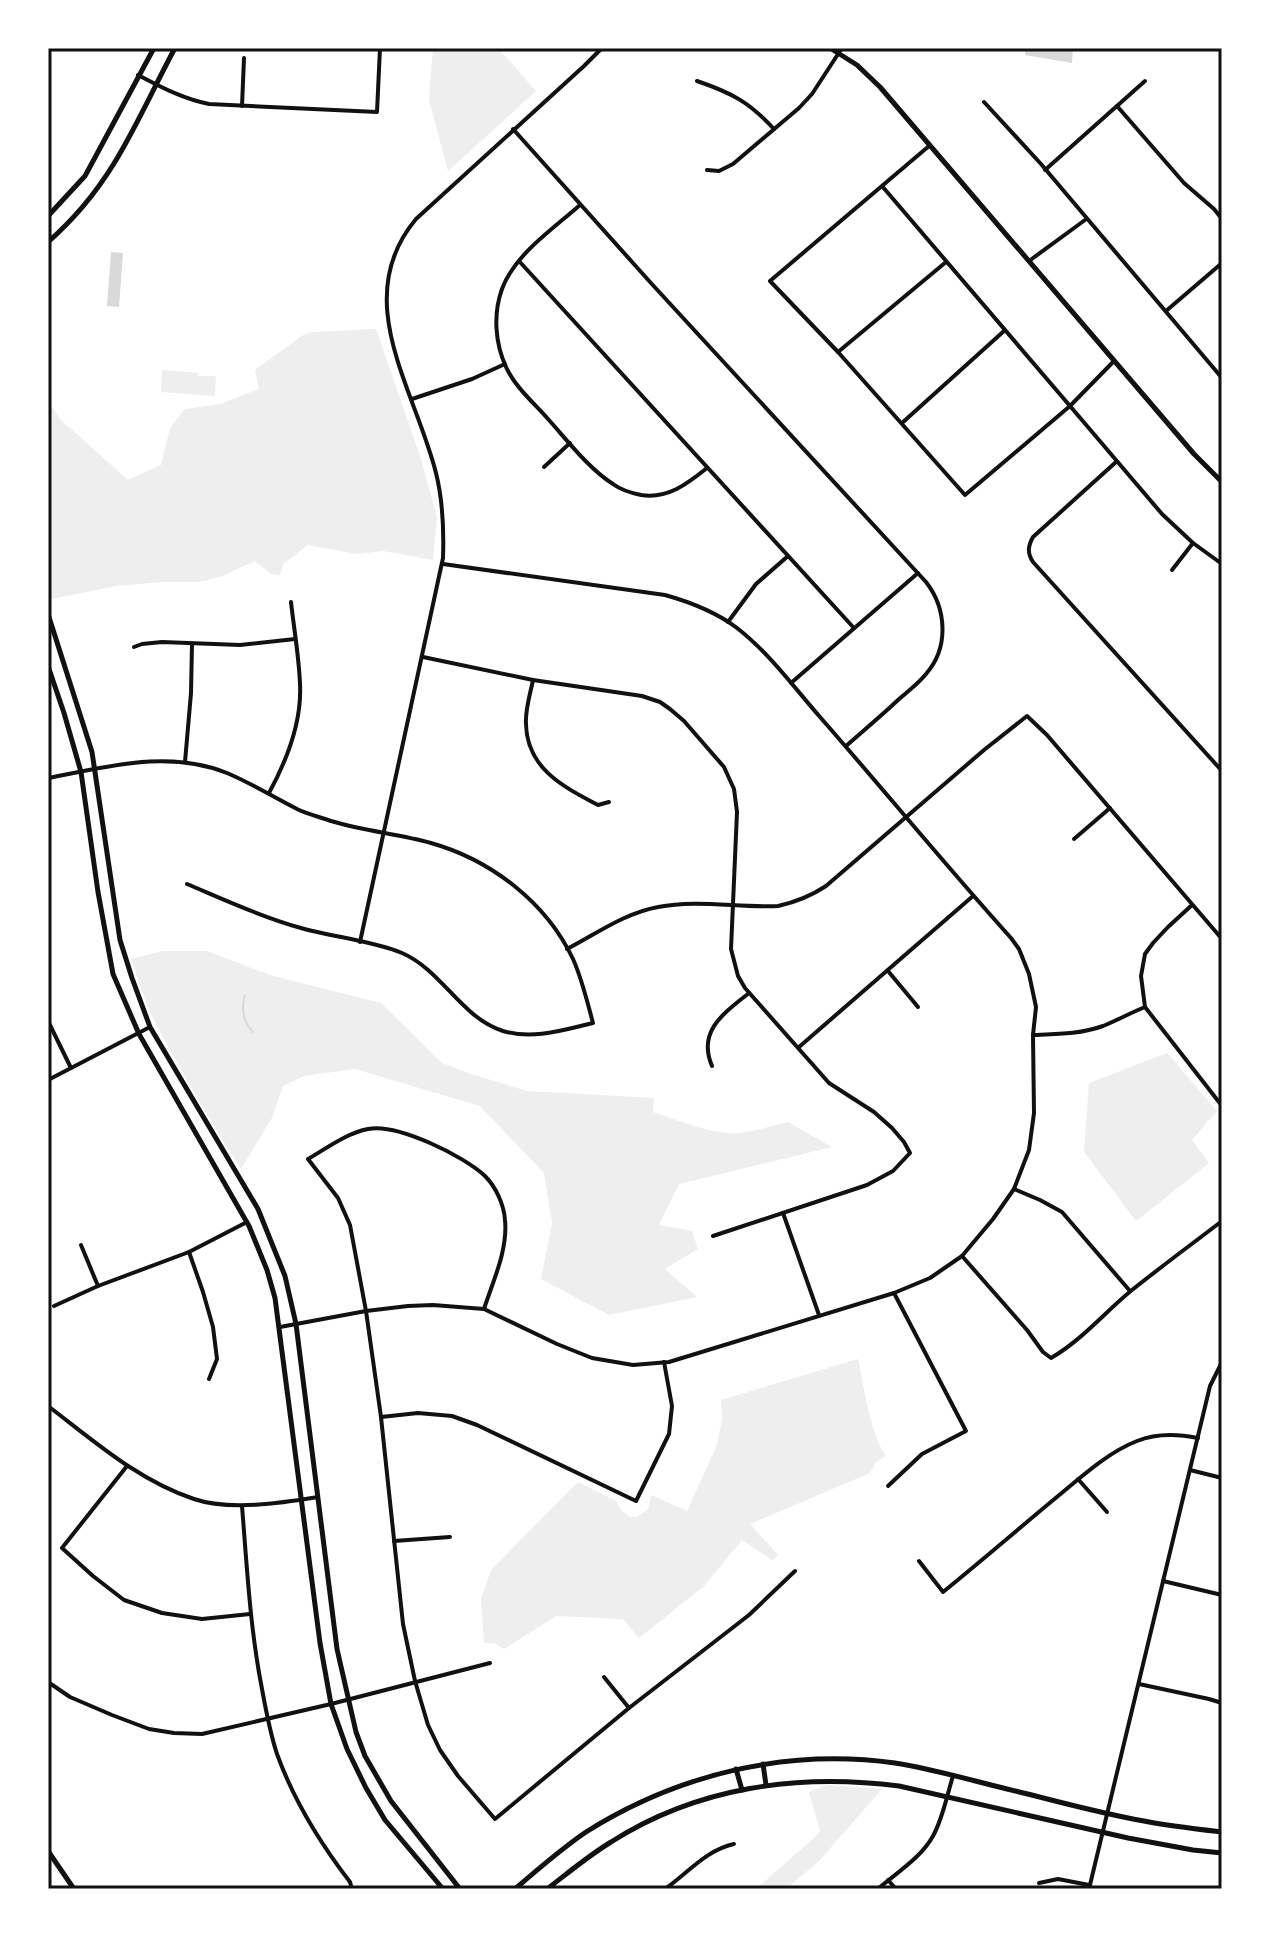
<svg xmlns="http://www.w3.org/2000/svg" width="1270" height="1937" font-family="Poppins,sans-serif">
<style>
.green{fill:#eee}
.water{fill:#d9d9d9}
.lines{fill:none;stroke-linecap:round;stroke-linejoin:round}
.stream{stroke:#d9d9d9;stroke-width:2}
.minor{stroke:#111;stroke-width:4}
.tertiary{stroke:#111;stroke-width:5}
.neatline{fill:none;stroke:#111;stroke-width:3}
</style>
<rect width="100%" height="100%" fill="#fff"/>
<g class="green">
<path d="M433 48H498L536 91 448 171 429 100Z"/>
<path d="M376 329 420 456 437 517 433 560 383 551 357 554 308 545 283 564 280 575 271 574 255 561 222 576 200 582H161L116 586 51 599 48 591V402L61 420 128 480 161 465 170 428 185 409 220 404 259 389 255 370 303 335 313 332Z"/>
<path d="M162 370 198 373V376H216L215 396 161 392Z"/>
<path d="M163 951H207L270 975 381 1003 442 1063 471 1074 527 1091 654 1098 653 1112C678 1120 712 1135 739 1133 754 1132 773 1125 788 1122L832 1147 679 1184 659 1225 692 1231 698 1249 665 1269 697 1297 609 1315 541 1279 552 1223 544 1173 480 1106 355 1069 304 1076 283 1086 272 1118 241 1169C210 1120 179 1069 153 1018 144 999 138 979 131 959Z"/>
<path d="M1167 1053 1217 1111 1192 1140 1209 1163 1136 1221 1084 1152 1089 1083Z"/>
<path d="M858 1359C864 1387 870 1433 886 1456L876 1462 870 1473 750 1524 778 1555 772 1560 742 1540 704 1586 639 1638 623 1619 556 1616 504 1649 494 1643H484L481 1599 491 1570 578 1482 616 1501 621 1510 630 1517H637L648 1509 651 1495 687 1511 717 1445 722 1419 721 1400Z"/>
<path d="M828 1785 882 1789 819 1861 786 1889H756L814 1838 820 1831 809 1792Z"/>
</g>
<g class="water">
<path d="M1026 48H1073L1072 63 1025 55Z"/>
<path d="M111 252 123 253 119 307 107 306Z"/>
</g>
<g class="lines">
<path class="stream" d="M245 995C241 1009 242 1021 253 1032"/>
<g class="minor">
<path d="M138 75C161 87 183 99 209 104L377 112 380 48"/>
<path d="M697 81C732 93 749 102 774 129"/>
<path d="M984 102 1041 164 1222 378"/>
<path d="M242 106 244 58"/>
<path d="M1117 106 1184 183 1214 209 1222 219"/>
<path d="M513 129 650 282 926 582C947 609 949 648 926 674 918 684 907 692 898 700 881 716 863 731 846 746"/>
<path d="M707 170 719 171 733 164 799 108 812 94 842 48"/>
<path d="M1045 170 1145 81"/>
<path d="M882 186 1070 406 965 495 838 352 770 281 929 146"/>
<path d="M580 205C553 229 515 254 502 289 493 314 495 343 506 367 515 387 534 403 548 419 567 440 589 469 613 484 621 490 631 493 641 495 668 499 687 484 707 468"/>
<path d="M519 261 853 627"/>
<path d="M1029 261 1085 220"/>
<path d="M1166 311 1222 263"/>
<path d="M838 352 946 262"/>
<path d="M1114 361 1070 406 1162 514 1193 543 1222 564"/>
<path d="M412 399 472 379 505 364"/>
<path d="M902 423 1004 331"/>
<path d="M1116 462 1033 537C1028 546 1027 553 1033 562L1222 771"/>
<path d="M544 467 570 443"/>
<path d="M1172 570 1193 543"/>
<path d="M728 622 756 584 788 556"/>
<path d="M134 647 142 644 162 642 240 645 295 639"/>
<path d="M423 657 533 680 642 696 660 702 670 709 684 721 724 767 734 789 737 812 731 949 738 976 745 988 829 1083 874 1112 892 1128 904 1142 910 1153 893 1171 867 1185 713 1236"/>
<path d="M533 680C530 695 525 710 526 724 527 769 564 787 598 805L609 802"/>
<path d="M791 683 918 573"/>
<path d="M185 762 191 693 192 644"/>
<path d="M48 778C107 767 168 749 227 773 251 783 273 797 297 809 307 814 320 817 331 821 364 831 398 834 431 843 491 860 546 902 573 959 582 979 587 1001 593 1023 563 1030 533 1040 503 1031 460 1017 443 971 402 953 373 941 333 937 301 928 262 917 225 900 187 884"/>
<path d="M269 793C287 760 302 722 300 684 299 657 294 629 291 602"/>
<path d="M1074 839 1110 808"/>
<path d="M1192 905 1168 927 1153 943 1145 954 1141 976 1145 1007 1222 1106"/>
<path d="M360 942 443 558C444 529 443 501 436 473 415 389 349 299 416 219L584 66 602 48"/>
<path d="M567 949C596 934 625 913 658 907 697 899 739 908 778 906 796 902 811 896 826 886L984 750 1027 716 1047 735 1222 939"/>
<path d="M888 971 918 1007"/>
<path d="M48 1021 71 1068"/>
<path d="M1033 1035C1057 1034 1081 1034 1103 1026 1118 1020 1130 1013 1145 1007"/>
<path d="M799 1047 973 896"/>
<path d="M712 1066C697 1031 724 1013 749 993"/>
<path d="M48 1080 150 1027"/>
<path d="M1014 1189 1040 1200 1062 1212 1130 1291"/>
<path d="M783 1213 819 1315"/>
<path d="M81 1245 98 1286"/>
<path d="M189 1252 203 1292 213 1327 217 1359 209 1379"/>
<path d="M962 1256 1027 1330 1043 1352 1051 1358C1082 1340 1105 1312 1132 1290 1162 1266 1192 1244 1222 1221"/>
<path d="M54 1306 98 1286 189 1252 247 1222"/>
<path d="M484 1309C493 1281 508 1250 505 1220 504 1205 496 1187 485 1176 464 1156 397 1123 368 1129 347 1133 327 1148 308 1159L338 1198 350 1225 366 1311 381 1417 403 1624 415 1681 428 1725 440 1750 458 1776 495 1819 629 1708 749 1615 795 1571"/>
<path d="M280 1327 366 1311 408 1306 433 1305 484 1309 557 1344 592 1358 633 1365 669 1362 894 1293 930 1278 962 1256 993 1219 1014 1189 1029 1150 1034 1113 1033 1035 1036 1007 1029 974 1019 949 1011 938C946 866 884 790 820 717 793 686 769 653 737 628 716 612 690 602 665 595L443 564"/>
<path d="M48 1406C94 1441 139 1481 194 1499 229 1511 282 1503 318 1497"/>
<path d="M381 1417 418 1413 452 1416 477 1425 636 1501 669 1434 672 1406 664 1362"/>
<path d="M127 1466 62 1548 93 1576 124 1600 162 1613 202 1619 250 1614"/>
<path d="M1190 1470 1222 1478"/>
<path d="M1078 1479 1107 1512"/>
<path d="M888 1486 922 1454 966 1431 894 1293"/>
<path d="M242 1506C247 1567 250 1628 262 1689 266 1711 270 1733 277 1754 294 1801 320 1843 350 1882L352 1889"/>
<path d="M394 1541 450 1537"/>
<path d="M919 1561 943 1592C980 1562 1016 1531 1052 1501 1078 1480 1106 1453 1137 1441 1157 1433 1178 1434 1198 1438"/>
<path d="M1163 1581 1222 1595"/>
<path d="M604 1677 629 1708"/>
<path d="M48 1682 70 1697 112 1715 149 1729 174 1733 202 1734 331 1704 490 1663"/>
<path d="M1139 1684 1209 1699 1222 1703"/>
<path d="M888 1880 896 1889"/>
<path d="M1039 1883 1058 1879 1089 1885"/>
<path d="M665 1889C688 1873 706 1850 734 1844"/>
<path d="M878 1889C896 1873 921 1858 933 1836 943 1818 947 1795 953 1776"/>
<path d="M1089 1889 1210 1386 1222 1362"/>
</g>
<g class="tertiary">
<path d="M830 48 857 65 880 87 1194 454 1222 482"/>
<path d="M48 216 85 176 154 48"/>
<path d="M48 242C73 220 95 194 113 165 136 128 154 87 175 48"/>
<path d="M48 614 92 752 120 940 132 978 150 1027 258 1209 285 1276 296 1324 337 1649 356 1732 365 1756 391 1801 460 1889"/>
<path d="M48 666 64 713 81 772 98 892 113 974 139 1034 249 1226 267 1270 275 1298 320 1643 331 1704 347 1749 366 1788 385 1820 443 1889"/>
<path d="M763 1764 766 1785"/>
<path d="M736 1769 742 1790"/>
<path d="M48 1851 74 1889"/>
<path d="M515 1889C538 1869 561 1849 586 1832 678 1774 787 1748 895 1763 933 1769 970 1780 1007 1789 1053 1800 1098 1813 1144 1821 1169 1826 1196 1829 1222 1832"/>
<path d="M547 1889C568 1873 588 1856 611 1842 697 1787 799 1773 899 1786L1128 1838 1193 1850 1222 1853"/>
</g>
</g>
<rect width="1270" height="1937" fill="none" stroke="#ffffff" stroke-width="100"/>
<rect x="50" y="50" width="1170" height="1837" class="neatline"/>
</svg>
